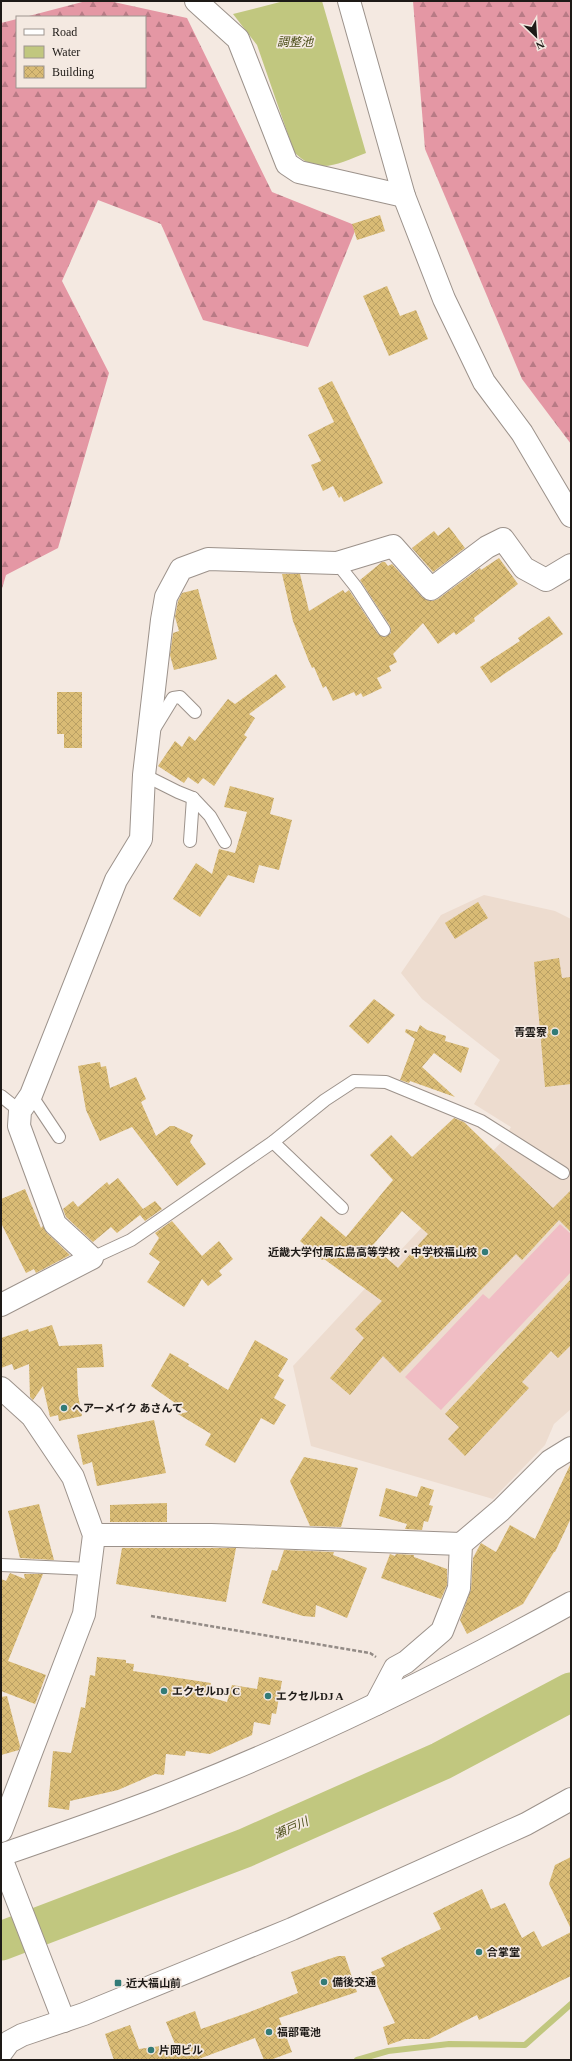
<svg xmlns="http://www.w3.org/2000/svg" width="572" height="2061" font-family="'Times New Roman','Noto Sans JP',serif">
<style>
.built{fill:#eddccf}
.forest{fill:url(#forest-firs)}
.garden{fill:#f0bdc4}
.water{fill:#c1c77f}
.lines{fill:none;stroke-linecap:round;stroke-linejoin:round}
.stream{stroke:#c1c77f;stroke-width:6}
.river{stroke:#c1c77f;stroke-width:39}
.building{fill:url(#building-cross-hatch);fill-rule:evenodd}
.lane-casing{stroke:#9c928b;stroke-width:14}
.street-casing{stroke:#9c928b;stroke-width:24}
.secondary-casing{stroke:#9c928b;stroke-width:24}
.path{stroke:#938b86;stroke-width:2.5;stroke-dasharray:4 2;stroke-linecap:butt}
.lane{stroke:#fff;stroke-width:12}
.street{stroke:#fff;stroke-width:22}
.secondary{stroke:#fff;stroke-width:22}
.poi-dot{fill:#327b77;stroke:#f4e9e1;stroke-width:1.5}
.labels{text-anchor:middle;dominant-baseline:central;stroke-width:3.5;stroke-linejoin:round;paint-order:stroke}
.poi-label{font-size:11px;font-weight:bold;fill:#1e1a17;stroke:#f4e9e1;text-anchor:start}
.water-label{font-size:12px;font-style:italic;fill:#4b4e18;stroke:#f4e9e1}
</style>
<defs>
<pattern id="forest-firs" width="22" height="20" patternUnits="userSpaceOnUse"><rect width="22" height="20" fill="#e497a4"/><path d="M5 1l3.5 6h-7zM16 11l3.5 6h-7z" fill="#b87a85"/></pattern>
<pattern id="building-cross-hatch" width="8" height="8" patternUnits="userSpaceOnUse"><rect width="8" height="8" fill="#d9bb75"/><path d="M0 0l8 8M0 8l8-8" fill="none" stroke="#baa064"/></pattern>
</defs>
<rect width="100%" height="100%" fill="#f4e9e1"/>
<path class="built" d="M484 895 555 911 571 919V1409L554 1424 545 1445 493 1499 311 1446 293 1366 505 1138 511 1127 474 1104 500 1060 422 999 401 973 441 915Z"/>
<g class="forest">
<path d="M86 1H109L187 18 272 192 357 226 308 347 203 320 161 224 98 200 62 281 109 373 58 548 6 575 1 592V23L17 19V87H145V17H25Z"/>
<path d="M413 1H571V444L522 379 425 149Z"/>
</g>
<path class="garden" d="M560 1224 571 1234V1272L441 1410 405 1377 483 1294 489 1299Z"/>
<path class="water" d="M284 1H322L366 153C339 163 318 177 294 152L257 45 233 14Z"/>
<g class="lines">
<path class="stream" d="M357 2060 388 2051 449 2044 525 2045 571 2004"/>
<path class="river" d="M1 1941 245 1848 441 1761 571 1692"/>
</g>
<g class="building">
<path d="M380 215 385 231 357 240 352 224Z"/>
<path d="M387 286 400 316 416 310 428 339 389 356 363 296Z"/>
<path d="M332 381 383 483 344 502 341 496 339 498 333 486 323 491 311 465 321 461 308 435 334 422 318 388Z"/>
<path d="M449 527 465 548 433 572 412 548 434 531 438 536Z"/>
<path d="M499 558 518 584 474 618 475 621 456 635 454 632 438 644 423 623 393 654 397 662 389 666 391 671 377 678 382 688 363 697 361 693 356 696 354 692 333 701 326 686 323 688 314 667 312 668 308 659 293 621 282 574H300L309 611 343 590 345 593 349 590 378 634 385 637 391 633 390 626 360 580 382 562H385L388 566 392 564 422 597 432 601 438 599 480 568 481 570Z"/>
<path d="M198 589 217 659 174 670 170 655 173 633 179 631 175 617 178 601 182 593Z"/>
<path d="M549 616 563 634 491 683 480 667 520 641 518 638Z"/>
<path d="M276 674 286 687 249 714 255 718 244 735 247 737 214 786 203 778 198 784 188 777 184 783 158 766 175 741 182 747 189 736 195 741 228 699 235 704Z"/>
<path d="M57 692H82V748H64V734H57Z"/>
<path d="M230 786 274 798 270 814 292 820 279 870 259 865 254 883 228 875 200 917 173 899 196 863 212 874 219 849 235 853 247 812 224 807Z"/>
<path d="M478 902 488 918 455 939 445 923Z"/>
<path d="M559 958 562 978 571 977V1084L545 1087 534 962Z"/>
<path d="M374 999 395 1015 368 1044 349 1026Z"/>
<path d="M420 1025 427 1030 446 1036 445 1041 469 1048 461 1073 434 1053 422 1067 455 1097 410 1081 409 1083 400 1080 415 1039 405 1032 406 1029 417 1032Z"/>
<path d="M100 1062 101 1067 106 1066 110 1088 136 1077 146 1099 141 1102 156 1136 170 1126H174L193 1135 190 1142 206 1164 177 1186 132 1127 100 1141 86 1110 78 1066Z"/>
<path d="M454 1118 464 1122 553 1208 571 1190V1232L559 1220 522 1260 516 1254 400 1373 383 1356 350 1395 330 1378 364 1338 355 1329 382 1301 324 1259 322 1260 300 1241 321 1216 346 1237 393 1180 370 1155 391 1135 412 1157ZM402 1211 428 1234 398 1268 374 1247 373 1245Z"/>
<path d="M118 1178 143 1209 155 1201 162 1209 145 1221 140 1215 117 1233 111 1227 93 1242 66 1217 63 1209 73 1201 78 1207 107 1182 109 1185Z"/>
<path d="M25 1189 41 1228 43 1226 47 1233 70 1255 36 1273 34 1269 26 1273 1 1223V1199Z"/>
<path d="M172 1221 202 1256 219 1241 233 1259 219 1271 222 1275 208 1286 202 1279 184 1307 147 1282 160 1262 149 1254 159 1238 155 1233Z"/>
<path d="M571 1279V1345L558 1358 551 1351 522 1382 529 1388 465 1456 448 1439 459 1427 445 1414Z"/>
<path d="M52 1325 59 1346 102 1344 104 1367 77 1368 78 1395 82 1416 59 1421 58 1415 50 1417 43 1386 33 1400 30 1397 29 1364 14 1370 12 1364 1 1368V1338L28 1329 29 1332Z"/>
<path d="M255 1340 288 1359 278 1376 284 1380 274 1398 286 1405 274 1425 261 1418 235 1463 205 1445 211 1434 178 1414 188 1412 151 1386 170 1353 189 1364 188 1366 228 1390Z"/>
<path d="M154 1420 166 1473 97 1486 92 1462 83 1465 77 1435Z"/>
<path d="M304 1457 358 1468 341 1527 310 1526 290 1481Z"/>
<path d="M571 1463V1518L555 1552H554L523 1604 467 1634 460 1620 471 1589 473 1558 481 1543 496 1552 510 1525 535 1539Z"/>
<path d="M421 1486 434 1490 429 1505 433 1506 428 1522 424 1521 422 1530 405 1529 407 1524 379 1516 386 1488 417 1497Z"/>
<path d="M167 1503V1522H110V1505Z"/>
<path d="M39 1504 54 1560 20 1558 8 1511Z"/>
<path d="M122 1548H236L226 1602 116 1584Z"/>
<path d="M284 1550 334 1552 333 1555 367 1568 347 1618 316 1605 315 1617 303 1616 262 1603 272 1570 277 1571Z"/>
<path d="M390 1554 395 1556 396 1554 414 1555V1557L447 1569V1585L441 1599 381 1578Z"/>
<path d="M10 1573 25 1579 24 1574H43L8 1661 46 1675 35 1704 1 1691V1579L6 1581Z"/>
<path d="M97 1657 126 1660V1663L134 1664 133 1671 211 1683 209 1697 227 1702 232 1685 257 1689 259 1677 282 1681 276 1714 272 1713 270 1725 254 1722 252 1735 210 1754 186 1751 185 1756 166 1754 164 1775 155 1774 118 1790 70 1801 69 1810 48 1807 53 1751 71 1753 81 1707 85 1708 90 1675 95 1676Z"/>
<path d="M7 1696 20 1746 19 1750 1 1755V1697Z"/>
<path d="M571 1857V1929L549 1884 555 1865Z"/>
<path d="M482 1889 491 1909 505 1903 522 1938 534 1931 542 1947 571 1932V1976L479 2020 477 2015 429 2039H405L388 2045 383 2027 395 2023 371 1972 385 1966 381 1958 441 1929 433 1913Z"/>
<path d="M338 1956H345L357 1992 279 2018 292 2052 270 2060H264L255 2038 196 2060H114L105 2034 130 2025 139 2049 175 2044 166 2022 195 2011 201 2029 247 2013 298 1993 291 1972Z"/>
</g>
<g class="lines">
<g class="lane-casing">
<g id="lane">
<path d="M337 563 356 587 384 630"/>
<path d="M154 729 173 698 180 697 195 712"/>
<path d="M144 775 178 792 193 798 210 816 225 842"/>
<path d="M190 841 193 798"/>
<path d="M31 1095 59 1137"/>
<path d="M1 1096 20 1111"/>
<path d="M273 1142 342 1208"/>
<path d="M92 1258 131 1240 273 1142 325 1100 354 1081 386 1082 481 1121 563 1173"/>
<path d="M1 1565 90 1569"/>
</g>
</g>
<g class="street-casing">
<g id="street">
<path d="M196 1 238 39 287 164 299 172 404 196"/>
<path d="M1 1305 92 1258 55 1224 19 1126 20 1111 31 1095 116 880 141 839 144 775 162 620 166 597 181 569 208 559 337 563 393 546 431 589 487 547 503 539 524 568 546 580 571 565"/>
<path d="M1 1388 32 1416 73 1477 94 1535 84 1614 1 1831"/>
<path d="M94 1535H211L461 1544"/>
<path d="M376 1704 395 1668 406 1662 442 1631 459 1588 461 1544 501 1510 550 1461 571 1448"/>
<path d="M1 1855C53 1837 106 1819 158 1799 300 1744 438 1677 571 1603"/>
<path d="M1 1858 64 2021"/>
</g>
</g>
<g class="secondary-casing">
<g id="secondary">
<path d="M349 1 404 196 444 299 484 382 522 433 571 516"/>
<path d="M1 2053 9 2042 22 2035 84 2014 292 1929 526 1824 571 1799"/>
</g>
</g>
<path class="path" d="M151 1616 370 1653 376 1657"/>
<use href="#lane" class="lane"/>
<use href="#street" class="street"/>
<use href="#secondary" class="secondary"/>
</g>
<g class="poi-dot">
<circle cx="555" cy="1032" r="4"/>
<circle cx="485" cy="1252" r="4"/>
<circle cx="64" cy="1408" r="4"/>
<circle cx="164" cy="1691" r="4"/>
<circle cx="268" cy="1696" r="4"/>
<circle cx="479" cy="1952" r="4"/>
<circle cx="324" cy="1982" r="4"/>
<rect x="114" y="1979" width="8" height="8" rx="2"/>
<circle cx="269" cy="2032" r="4"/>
<circle cx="151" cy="2050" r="4"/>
</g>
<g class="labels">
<g class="poi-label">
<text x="547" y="1032" text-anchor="end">青雲寮</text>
<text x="477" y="1252" text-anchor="end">近畿大学付属広島高等学校・中学校福山校</text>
<text x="72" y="1408">ヘアーメイク あさんて</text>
<text x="172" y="1691">エクセルDJ C</text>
<text x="276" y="1696">エクセルDJ A</text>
<text x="487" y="1952">合掌堂</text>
<text x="332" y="1982">備後交通</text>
<text x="126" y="1983">近大福山前</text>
<text x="277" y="2032">福部電池</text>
<text x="159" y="2050">片岡ビル</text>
</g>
<g class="water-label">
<text x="295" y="42">調整池</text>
<text transform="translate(291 1828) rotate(-24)">瀬戸川</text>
</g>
</g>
<rect width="572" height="2061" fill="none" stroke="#1e1a17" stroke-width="4"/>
<rect x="16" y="16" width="130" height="72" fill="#f4e9e1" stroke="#9e9690"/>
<rect x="24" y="29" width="20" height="6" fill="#ffffff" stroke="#9e9690"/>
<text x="52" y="36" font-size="12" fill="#1e1a17">Road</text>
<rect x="24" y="46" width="20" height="12" fill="#c1c77f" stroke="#9e9690"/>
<text x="52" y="56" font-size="12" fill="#1e1a17">Water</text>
<rect x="24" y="66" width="20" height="12" fill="url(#building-cross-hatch)" stroke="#9e9690"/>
<text x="52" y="76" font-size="12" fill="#1e1a17">Building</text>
<g transform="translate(536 36) rotate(155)" stroke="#f4e9e1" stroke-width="3" paint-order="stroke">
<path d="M0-3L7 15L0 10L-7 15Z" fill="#1e1a17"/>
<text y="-6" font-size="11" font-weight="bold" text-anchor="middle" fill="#1e1a17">N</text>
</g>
</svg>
